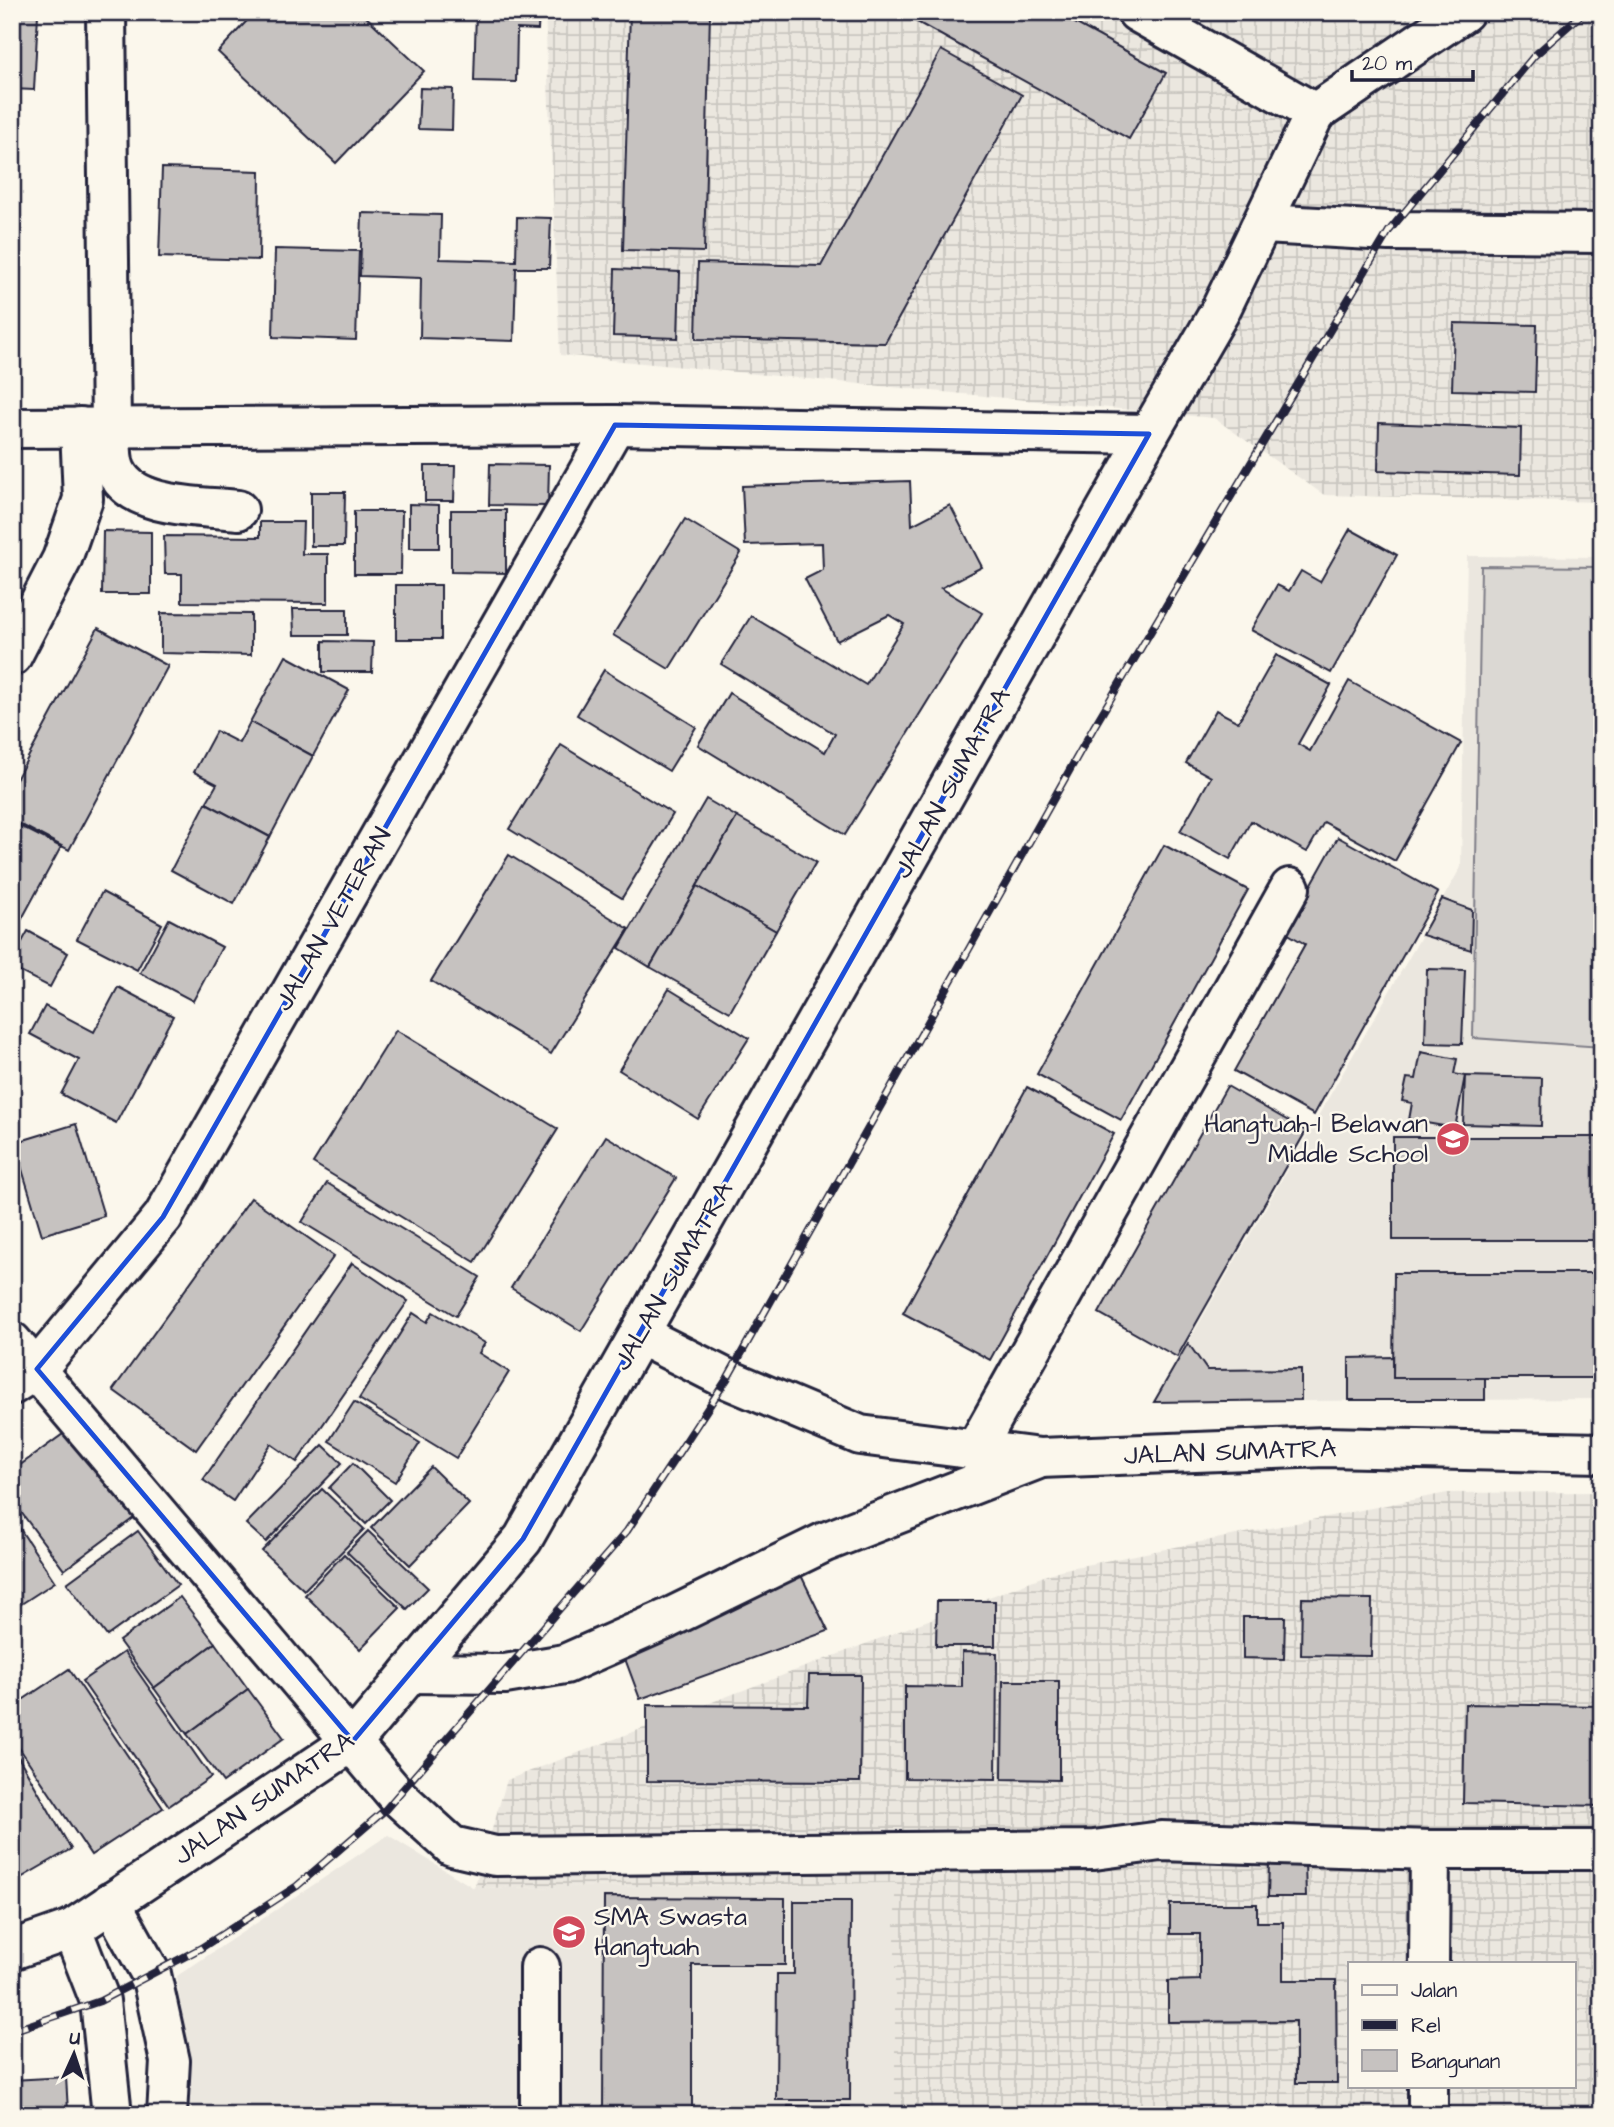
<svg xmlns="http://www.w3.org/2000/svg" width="1614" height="2127" font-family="'Architects Daughter',sans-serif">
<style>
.built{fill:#ebe7df}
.industrial{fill:url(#industrial-grid);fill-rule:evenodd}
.pitch{fill:#dbd8d3;stroke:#7e7d87;stroke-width:2}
.building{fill:#c6c2c0;stroke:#22223b;stroke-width:2}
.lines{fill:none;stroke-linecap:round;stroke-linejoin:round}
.minor-casing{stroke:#22223b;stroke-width:44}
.major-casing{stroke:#22223b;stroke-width:44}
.highway-casing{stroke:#22223b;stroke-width:44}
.minor{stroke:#fbf7ec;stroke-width:38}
.major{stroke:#fbf7ec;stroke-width:38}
.highway{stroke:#fbf7ec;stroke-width:38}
.rail-casing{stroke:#22223b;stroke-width:8}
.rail{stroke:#fbf7ec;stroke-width:5;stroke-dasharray:16;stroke-linecap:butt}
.marked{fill:none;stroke:#1d4ed8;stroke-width:5;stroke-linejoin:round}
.labels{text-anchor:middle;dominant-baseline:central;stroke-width:5;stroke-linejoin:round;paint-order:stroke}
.street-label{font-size:26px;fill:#22223b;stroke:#fbf7ec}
.poi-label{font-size:26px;fill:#22223b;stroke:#fbf7ec;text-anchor:end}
</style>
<defs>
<pattern id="industrial-grid" width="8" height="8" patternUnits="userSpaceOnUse" patternTransform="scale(1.75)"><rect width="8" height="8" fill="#ebe7df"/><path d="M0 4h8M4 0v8" fill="none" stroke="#c9c6c0"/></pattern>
</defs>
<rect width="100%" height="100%" fill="#fbf7ec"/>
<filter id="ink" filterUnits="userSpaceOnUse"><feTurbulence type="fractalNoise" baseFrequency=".0143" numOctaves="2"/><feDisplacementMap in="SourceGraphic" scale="14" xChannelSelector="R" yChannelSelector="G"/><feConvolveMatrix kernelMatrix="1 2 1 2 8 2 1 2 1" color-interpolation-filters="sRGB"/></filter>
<g filter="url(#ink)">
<g class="built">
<path d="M1467 556 1602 557V1399L1154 1402 1461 867Z"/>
<path d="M388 1835 474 1888 896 1883 895 2115H191L177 1976Z"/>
</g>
<g class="industrial">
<path d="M545 12H1602V502L1324 495 1214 418 560 355Z"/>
<path d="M1602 1492V2115H895V1883L474 1888 507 1780 1060 1570 1447 1493ZM1350 1964H1574V2087H1350Z"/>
</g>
<path class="pitch" d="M1481 566 1602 567V1047L1473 1038Z"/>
<g class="building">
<path d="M12 12 38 14 34 90 12 89Z"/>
<path d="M255 12H361L424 71 336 163 218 52Z"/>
<path d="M476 12H539L538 30 517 29 516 82 474 81Z"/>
<path d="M630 12H710L704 252 623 250Z"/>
<path d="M899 12H1055L1166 73 1129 139Z"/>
<path d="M941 50 1022 95 885 343 696 339 698 263 821 266Z"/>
<path d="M420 88 453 89 452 130 418 129Z"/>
<path d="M12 122H22L16 231H12Z"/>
<path d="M162 168 260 171 259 260 159 257Z"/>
<path d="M362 213 441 215 440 259 516 261 517 217 551 218 549 268H516L514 341 420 338 421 278 360 276Z"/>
<path d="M275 249 359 251 356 340 273 337Z"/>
<path d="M615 269 680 272 678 338 613 336Z"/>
<path d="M12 276 20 277 16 358H12Z"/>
<path d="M1454 323 1537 325 1535 392 1452 390Z"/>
<path d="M1379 423 1521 428 1520 475 1378 471Z"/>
<path d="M490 464 549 465 548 506 489 505Z"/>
<path d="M425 466H455L454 501H425Z"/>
<path d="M910 481 912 525 950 505 982 567 941 588 982 613 845 835 698 745 729 693 825 752 835 734 721 664 751 616 866 685 904 624 889 615 837 641 805 579 823 570 822 543 745 545 742 486Z"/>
<path d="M311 492H345L344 546H311Z"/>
<path d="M409 504 439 505V548H409Z"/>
<path d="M451 510H506V573L451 572Z"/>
<path d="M354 511H402L401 574H354Z"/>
<path d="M685 519 741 553 669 669 613 635Z"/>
<path d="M260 522H303L302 554H328V603L182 602V574H165L164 536 260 537Z"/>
<path d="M1350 529 1397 555 1331 673 1251 630 1277 585 1289 591 1301 571 1320 582Z"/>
<path d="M103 531 151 532V594H102Z"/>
<rect x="396" y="585" width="45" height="54"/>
<path d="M293 609H347V635H294Z"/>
<path d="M161 613 251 614V655L161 653Z"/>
<path d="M98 628 168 666 69 850 12 820V787Z"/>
<path d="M323 641 373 642 372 672H323Z"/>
<path d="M1276 655 1331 685 1298 744 1310 751 1349 681 1461 743 1395 861 1324 822 1307 852 1251 821 1230 859 1180 831 1211 777 1186 763 1216 710 1238 722Z"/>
<path d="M286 656 349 690 313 756 250 722Z"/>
<path d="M604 670 696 727 669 771 577 715Z"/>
<path d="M250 722 313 756 270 837 206 803 217 784 194 772 216 731 239 743Z"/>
<path d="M561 745 673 814 622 898 509 829Z"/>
<path d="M706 799 737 817 650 967 619 948Z"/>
<path d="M206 803 270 837 234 904 171 870Z"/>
<path d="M737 817 816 862 776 931 697 886Z"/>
<path d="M12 822 61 847 12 937Z"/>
<path d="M1338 837 1438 893 1314 1115 1234 1071 1305 944 1285 932Z"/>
<path d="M1164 845 1248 890 1121 1120 1037 1074Z"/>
<path d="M509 855 629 929 551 1054 431 981Z"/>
<path d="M697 886 776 931 730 1012 650 967Z"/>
<path d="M102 892 162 924 137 970 77 939Z"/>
<path d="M1442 899 1472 910 1471 950 1422 935Z"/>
<path d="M169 919 222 947 193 1001 140 973Z"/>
<path d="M28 931 68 953 50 987 12 968V960Z"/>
<path d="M1427 969 1465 970 1462 1044 1425 1043Z"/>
<path d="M118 987 173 1016 116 1123 61 1094 79 1060 30 1034 45 1006 94 1032Z"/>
<path d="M669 989 749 1038 698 1119 619 1070Z"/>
<path d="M396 1030 558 1129 475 1262 313 1163Z"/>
<path d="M1421 1052 1457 1059 1454 1074 1465 1076 1455 1128 1409 1120 1412 1103 1402 1101 1407 1078 1416 1079Z"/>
<path d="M1465 1076 1542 1078 1541 1126 1463 1124Z"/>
<path d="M1599 1084H1602V1130H1598Z"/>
<path d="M1227 1086 1306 1131 1177 1357 1099 1313Z"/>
<path d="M1027 1087 1114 1134 990 1360 903 1313Z"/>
<path d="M76 1124 104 1216 42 1235 14 1143Z"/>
<path d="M606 1136 676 1178 581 1331 511 1288Z"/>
<rect x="1393" y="1137" width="209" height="103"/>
<path d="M327 1183 480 1277 456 1316 302 1222Z"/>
<path d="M251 1198 334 1256 196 1450 113 1390Z"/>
<path d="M352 1263 408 1301 297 1462 271 1444 233 1501 203 1480Z"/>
<path d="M1394 1273H1602V1378H1393Z"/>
<path d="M433 1312 485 1343 479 1353 509 1372 456 1458 359 1399 413 1313 427 1322Z"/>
<path d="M1188 1343 1207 1370 1301 1369V1400L1154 1402Z"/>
<path d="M1393 1357V1378H1485V1400H1349V1358Z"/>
<path d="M354 1402 420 1443 395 1482 329 1441Z"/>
<path d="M70 1429 135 1517 64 1570 12 1500V1471Z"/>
<path d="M323 1445 342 1463 266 1542 246 1524Z"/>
<path d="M353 1463 390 1500 366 1524 329 1488Z"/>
<path d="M431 1467 469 1504 410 1565 371 1528Z"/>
<path d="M322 1489 364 1529 304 1590 262 1551Z"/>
<path d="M12 1517 55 1582 12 1610Z"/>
<path d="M138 1531 178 1585 107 1636 67 1583Z"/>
<path d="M368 1531 428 1588 407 1609 347 1552Z"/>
<path d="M344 1554 400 1608 360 1649 305 1595Z"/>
<path d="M799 1571 828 1631 640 1699 624 1656Z"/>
<path d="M180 1597 215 1643 154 1688 119 1641Z"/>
<path d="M1302 1598 1372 1599 1371 1656 1301 1655Z"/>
<path d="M937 1601H995V1646H936Z"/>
<path d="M1243 1617H1285L1284 1659 1243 1658Z"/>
<path d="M215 1643 248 1689 187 1734 154 1688Z"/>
<path d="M124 1652 211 1777 169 1806 82 1681Z"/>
<path d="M962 1652 997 1653 996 1779 905 1778V1686L962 1687Z"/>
<path d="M69 1669 163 1808 91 1855 12 1737V1707Z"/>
<path d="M809 1675H861L860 1782 647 1781V1705L808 1706Z"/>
<path d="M1003 1681H1059V1780L1002 1779Z"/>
<path d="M248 1689 284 1738 223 1782 187 1734Z"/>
<path d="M1465 1704 1602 1706V1806L1463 1803Z"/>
<path d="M12 1746 71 1849 12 1883Z"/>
<path d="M1269 1862H1305L1306 1897H1268Z"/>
<path d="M604 1897 785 1898V1965H692V2115H603Z"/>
<path d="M794 1901H851L850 2100H776L777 1974H794Z"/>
<path d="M1170 1904H1257V1922H1283V1980H1336L1337 2083H1296V2021L1168 2022V1981L1200 1980V1934H1170Z"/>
<path d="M66 2077 68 2111 12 2115V2080Z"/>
<path d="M788 2106 850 2107V2115H787Z"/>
</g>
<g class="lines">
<g class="minor-casing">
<g id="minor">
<path d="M106 12 111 427C112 440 110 459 116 471 133 509 203 506 238 510"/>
<path d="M1137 12 1315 113"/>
<path d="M1264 224 1389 231 1602 233"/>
<path d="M12 428 615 425 1149 434 1219 313 1315 113 1464 12"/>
<path d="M12 656 62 559 83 499 80 427"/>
<path d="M640 1335 727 1379 860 1435 1040 1458 1325 1447 1602 1453"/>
<path d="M12 1342 397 1796 452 1846 495 1856 1094 1850 1161 1841 1430 1850H1602"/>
<path d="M12 1385 37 1369 163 1217 615 425"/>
<path d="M975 1450 1290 888"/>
<path d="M410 1673 505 1674 565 1664 667 1619 825 1542 1036 1460"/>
<path d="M1429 1964 1430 1850"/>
<path d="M540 1967V2115"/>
<path d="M1428 2115V2087"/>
</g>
</g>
<g class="major-casing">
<g id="major">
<path d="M111 1902 151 1974 170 2061 167 2115"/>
<path d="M72 1929 100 2001 112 2115"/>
</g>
</g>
<g class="highway-casing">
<path id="highway" d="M12 1950 72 1929 353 1741 523 1539 1149 434"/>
</g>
<use href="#minor" class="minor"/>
<use href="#major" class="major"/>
<use href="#highway" class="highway"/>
<g class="rail-casing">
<path id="rail" d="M12 2031 100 2001 201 1948 297 1886 385 1810 627 1531 727 1379 1095 725 1389 231 1534 56 1584 12"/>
</g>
<use href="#rail" class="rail"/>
</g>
</g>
<path class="marked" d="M615 425 1149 434 523 1539 353 1741 37 1369 163 1217Z"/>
<defs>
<g id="school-disc" transform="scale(1.75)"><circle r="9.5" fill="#d1495b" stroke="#fbf7ec"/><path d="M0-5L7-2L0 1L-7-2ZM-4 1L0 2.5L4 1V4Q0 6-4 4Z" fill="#fff"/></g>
</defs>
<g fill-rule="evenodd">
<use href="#school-disc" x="1453" y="1139"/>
<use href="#school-disc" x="569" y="1932"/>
</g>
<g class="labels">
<g class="street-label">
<text transform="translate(952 783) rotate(-61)">JALAN SUMATRA</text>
<text transform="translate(333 919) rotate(-60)">JALAN VETERAN</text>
<text transform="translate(673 1276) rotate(-60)">JALAN SUMATRA</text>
<text transform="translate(1230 1452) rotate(-2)">JALAN SUMATRA</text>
<text transform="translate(264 1798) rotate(-35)">JALAN SUMATRA</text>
</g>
<g class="poi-label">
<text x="1428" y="1124">Hangtuah-1 Belawan<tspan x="1428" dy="30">Middle School</tspan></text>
<text x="594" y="1917" text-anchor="start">SMA Swasta<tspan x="594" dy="30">Hangtuah</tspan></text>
</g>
</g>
<rect width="1614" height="2127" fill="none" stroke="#fbf7ec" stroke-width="42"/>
<rect x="21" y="21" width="1572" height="2085" fill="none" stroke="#22223b" stroke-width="2.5" filter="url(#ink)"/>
<rect x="1348" y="1962" width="228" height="126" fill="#fbf7ec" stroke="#a4a2a5" stroke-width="2"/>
<rect x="1362" y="1985" width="35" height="10" fill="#fbf7ec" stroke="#a4a2a5" stroke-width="2"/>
<text x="1411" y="1997" font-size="21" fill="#22223b">Jalan</text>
<rect x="1362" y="2020" width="35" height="10" fill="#22223b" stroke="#a4a2a5" stroke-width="2"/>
<text x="1411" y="2032" font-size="21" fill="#22223b">Rel</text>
<rect x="1362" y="2050" width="35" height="21" fill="#c6c2c0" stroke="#a4a2a5" stroke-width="2"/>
<text x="1411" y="2068" font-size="21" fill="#22223b">Bangunan</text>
<g transform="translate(74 2054) rotate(3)" stroke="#fbf7ec" stroke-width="5" paint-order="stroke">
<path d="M0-5L12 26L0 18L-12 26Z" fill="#22223b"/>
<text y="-10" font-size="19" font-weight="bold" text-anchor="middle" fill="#22223b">U</text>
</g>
<path d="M1352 70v10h121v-10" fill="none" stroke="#22223b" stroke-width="3.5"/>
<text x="1362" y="70" font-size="21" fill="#22223b" stroke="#fbf7ec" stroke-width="5" paint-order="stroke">20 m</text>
</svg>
